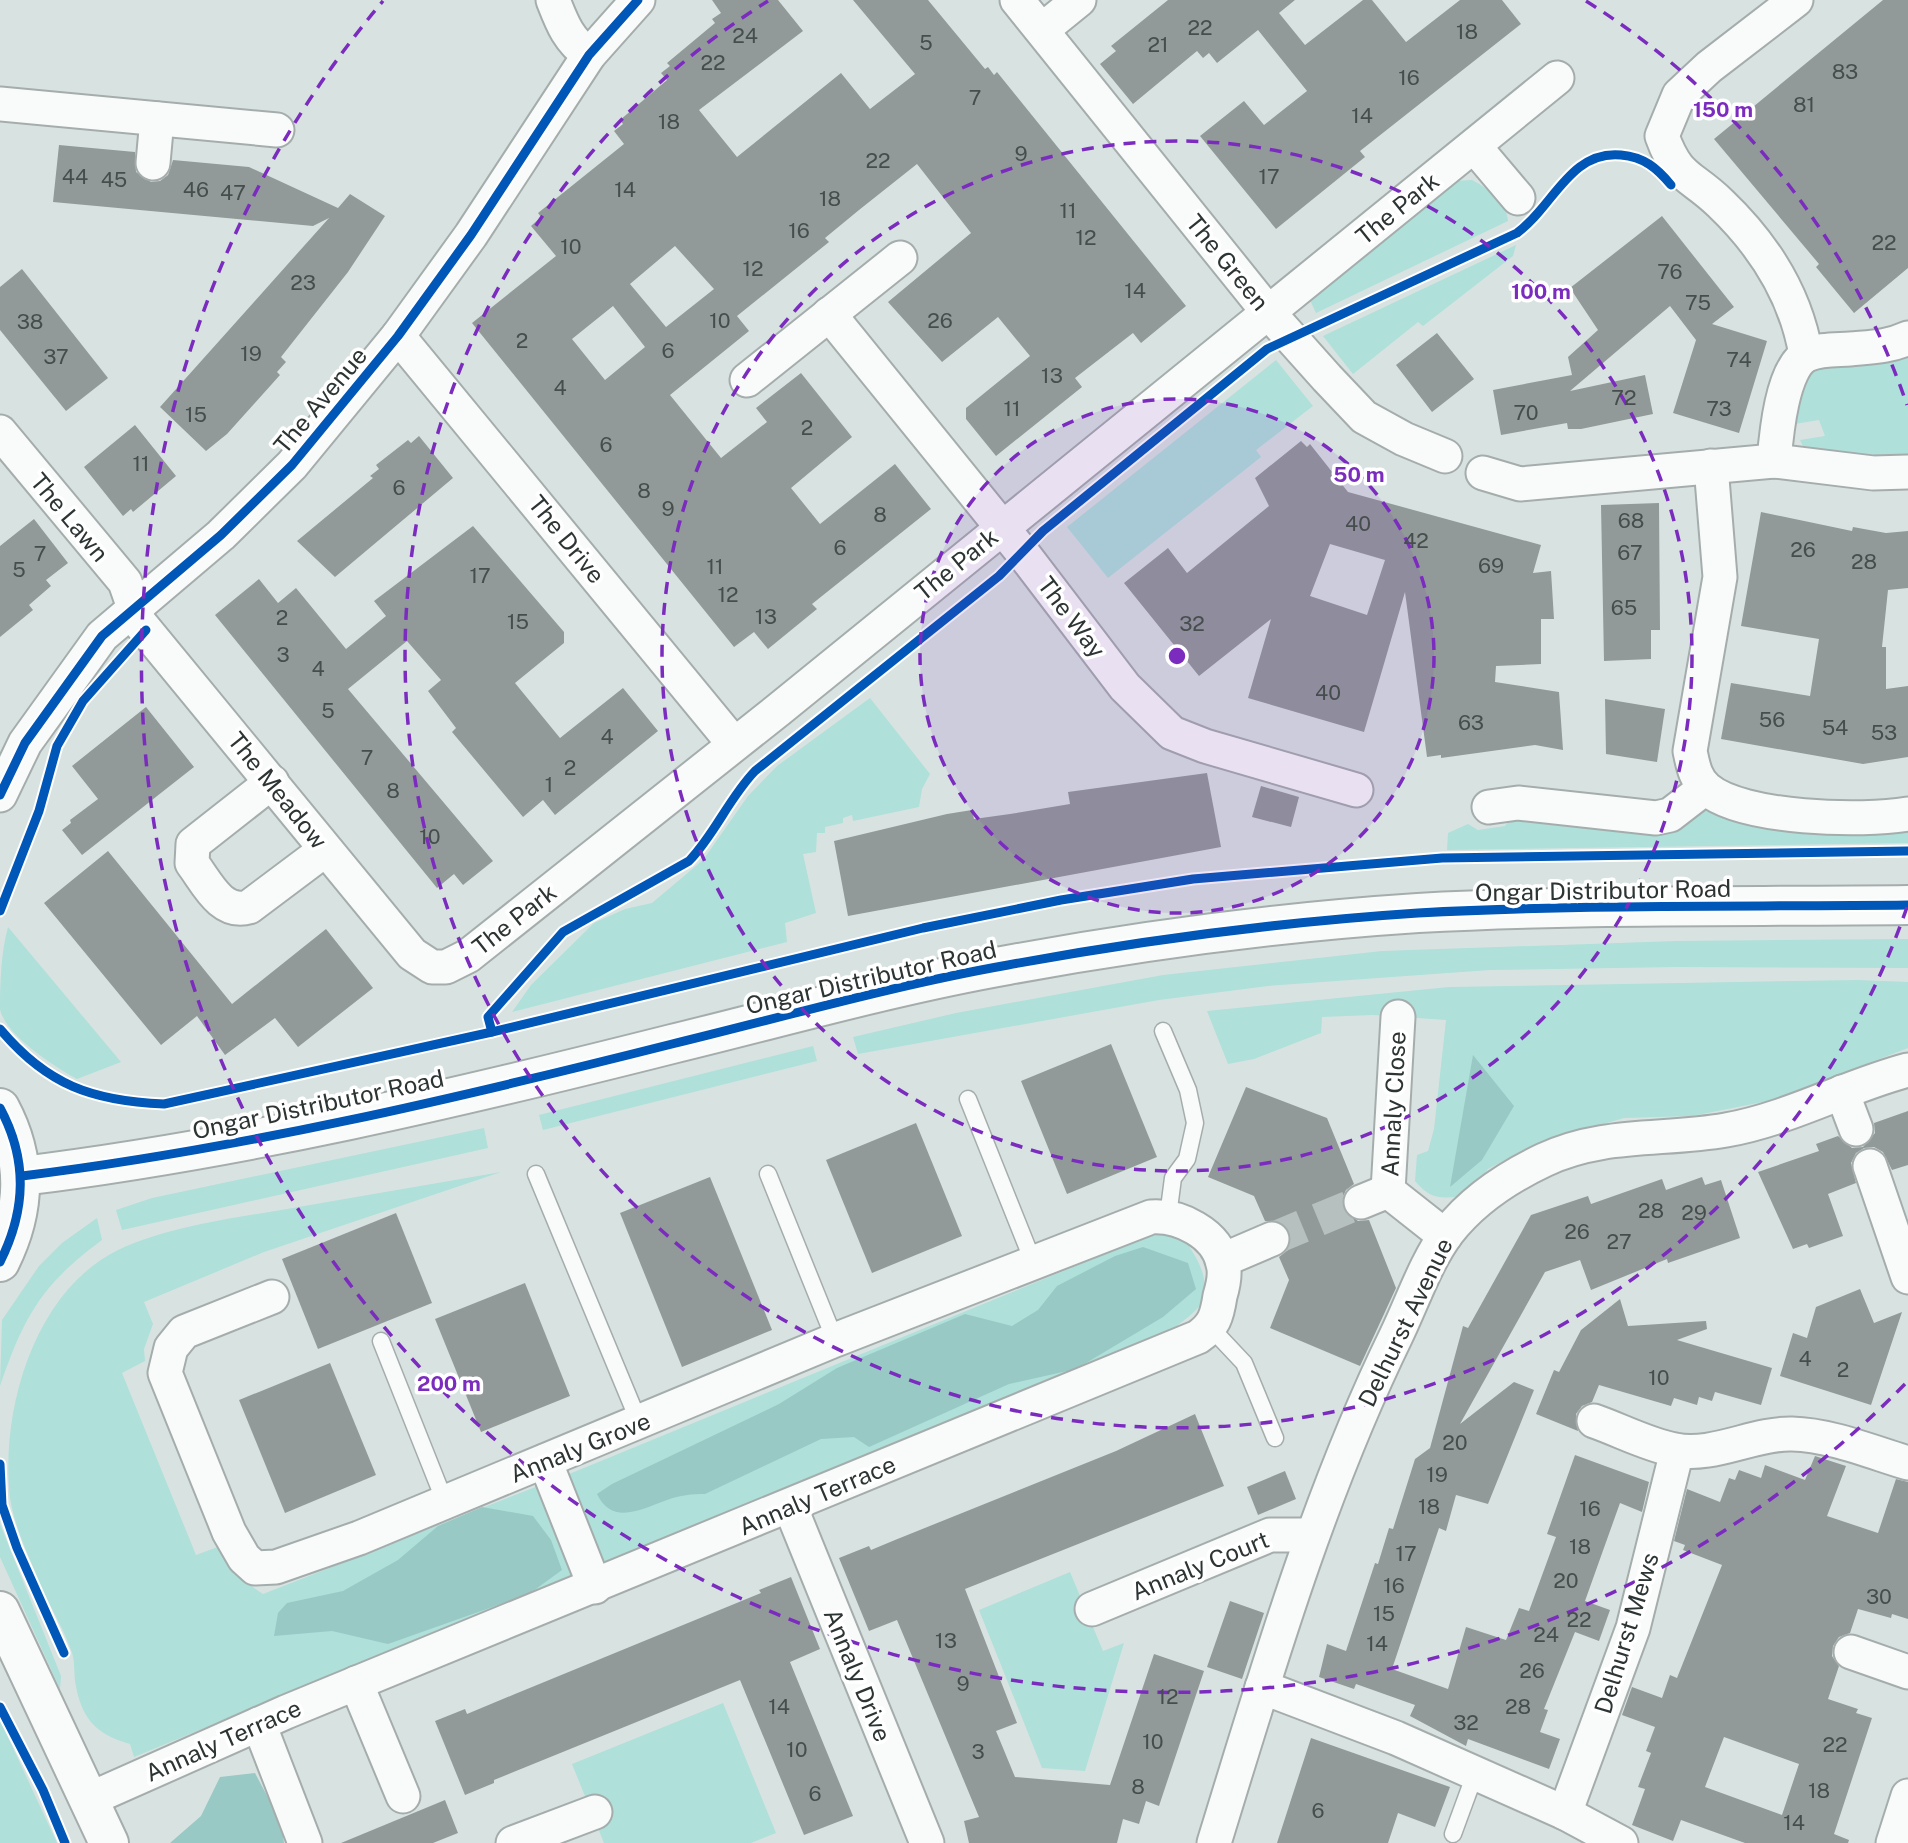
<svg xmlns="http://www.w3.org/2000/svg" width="1908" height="1843" font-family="'Public Sans',sans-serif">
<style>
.green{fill:#afe0da}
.forest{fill:#98c9c4}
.building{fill:#929a99;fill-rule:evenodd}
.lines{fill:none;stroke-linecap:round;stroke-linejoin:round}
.minor-tunnel{stroke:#b6c0be;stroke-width:33;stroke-dasharray:33 17;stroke-linecap:butt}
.service-casing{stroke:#a5adac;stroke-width:19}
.minor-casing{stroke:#a5adac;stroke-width:37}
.tertiary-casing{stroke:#a5adac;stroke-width:42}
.service{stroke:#f9fbfa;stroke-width:16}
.minor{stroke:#f9fbfa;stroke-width:33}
.tertiary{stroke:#f9fbfa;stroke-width:38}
.cycleway-casing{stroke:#fff;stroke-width:13}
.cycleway{stroke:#0057b8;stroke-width:9}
.ring{fill:none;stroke:#7b2cbf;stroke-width:3.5;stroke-dasharray:12 9}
.labels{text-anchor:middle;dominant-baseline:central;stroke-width:7;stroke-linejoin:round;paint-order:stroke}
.number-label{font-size:21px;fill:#464e4d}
.street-label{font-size:24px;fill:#2d3534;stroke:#fff}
.centre{fill:#7b2cbf;stroke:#fff;stroke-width:3.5}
.ring-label{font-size:21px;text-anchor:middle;font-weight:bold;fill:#7b2cbf;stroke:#fff;stroke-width:7;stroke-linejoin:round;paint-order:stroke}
</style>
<rect width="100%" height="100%" fill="#d8e3e1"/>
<g class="green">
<path d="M1472 180C1489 189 1506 201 1508 221L1316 313 1310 300 1455 181Z"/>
<path d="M1516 245 1513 256 1423 326 1418 322 1353 374 1323 336Z"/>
<path d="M1908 355V458L1866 459 1803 446 1800 440 1825 436 1819 420 1795 424C1796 414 1796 401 1799 391 1815 348 1877 371 1908 355Z"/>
<path d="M1276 360 1313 406 1256 450 1261 457 1108 578 1067 527Z"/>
<path d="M870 698 930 774 922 789 919 807 853 821 852 815 843 818V823L825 827V833H817L816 852 803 854 816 913 785 923 787 942 512 1012 531 985 594 923 625 909 652 903 703 860 748 796 777 766Z"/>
<path d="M1712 809 1908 830V843L1447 850 1448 833 1468 824 1478 830 1505 826 1510 819Z"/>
<path d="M8 927 121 1062 77 1079C55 1067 5 1035 0 1009 0 983 1 952 8 927Z"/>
<path d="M1908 939V968L1677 967 1490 970 1268 986 1159 1000 858 1054 853 1037 956 1013 1163 975 1382 951 1676 941Z"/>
<path d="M1857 980 1908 982V1048L1773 1100 1692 1116 1624 1118 1535 1144 1488 1169 1467 1196C1441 1198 1432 1201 1415 1181L1417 1155 1428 1151 1434 1129 1446 1020 1373 1015 1322 1017 1321 1033 1254 1059 1228 1064 1207 1011 1449 987Z"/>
<path d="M813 1046 817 1061 543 1130 539 1115Z"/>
<path d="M484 1128 488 1148 122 1230 116 1210 152 1198Z"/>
<path d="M501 1172 264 1252 144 1302 153 1324 144 1349 145 1361 122 1373 196 1555 223 1545C232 1563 245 1584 263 1594L579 1470 1156 1233 1180 1235C1194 1251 1212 1279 1202 1302 1197 1312 1181 1322 1173 1329L134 1757 130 1744C95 1734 81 1718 75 1681 74 1671 75 1659 71 1650 64 1629 51 1609 42 1588 30 1559 15 1529 10 1498 0 1411 34 1291 118 1250 167 1227 233 1218 287 1209 358 1197 430 1184 501 1172Z"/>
<path d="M97 1218 102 1240C42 1284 24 1316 0 1386L2 1320 39 1266 62 1243Z"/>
<path d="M0 1524 61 1676 60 1689 0 1557Z"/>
<path d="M1070 1572 1103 1651 1124 1643 1085 1771 1042 1768 979 1610Z"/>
<path d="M723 1703 776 1833 751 1843H604L572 1764Z"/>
<path d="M0 1721 7 1735 57 1843H0Z"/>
</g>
<g class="forest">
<path d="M1473 1055 1514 1106 1482 1160 1450 1187Z"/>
<path d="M1143 1247 1188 1263 1196 1289 1163 1317 1076 1369 1009 1384 869 1447 854 1437 821 1439 705 1494C692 1494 680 1495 667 1500 642 1509 612 1526 597 1494L612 1484 779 1404 837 1368 965 1314 1012 1326 1038 1310 1057 1286 1115 1256Z"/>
<path d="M482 1507 533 1516 551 1540 562 1570 529 1594 388 1644 332 1631 274 1636 278 1613 287 1603 343 1591 398 1560 438 1526Z"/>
<path d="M255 1773 281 1822 284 1843H170L201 1816 220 1777Z"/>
</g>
<g class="building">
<path d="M712 0H778L803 31 699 110 737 157 841 73 870 109 915 74 853 0H928L985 69 988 67 994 75 997 72 1186 306 1141 343 1133 333 1075 378 1082 387 996 456 966 419V408L1030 356 998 317 942 362 888 302 971 233 917 164 859 210 825 238 829 242 737 316 749 331 670 395 721 458 767 422 756 408 801 373 852 437 791 488 820 524 895 464 931 509 812 604 817 609 768 649 754 632 734 647 472 323 556 256 531 226 541 217 538 213 624 144 614 131 623 124 620 120 667 80 661 73 670 66 667 63 715 23 712 19 721 13ZM675 246 714 289 666 327 630 284ZM613 306 645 347 605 380 572 339Z"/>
<path d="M1168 0H1295L1279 13 1305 45 1363 0H1372L1406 42 1460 0H1502L1521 24 1360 151 1365 157 1276 229 1200 136 1244 101 1264 125 1307 91 1258 30 1217 63 1209 53 1203 58 1197 51 1133 104 1100 64 1116 51 1111 46Z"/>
<path d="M1883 0H1908V268L1854 313 1816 267 1819 264 1714 139Z"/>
<path d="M59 145 135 152 136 172 151 182 160 181 168 175 173 160 249 167 338 208 350 194 385 216 348 272 281 357 286 362 277 372 280 375 227 434 206 451 160 407 329 218 313 226 53 202Z"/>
<path d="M1662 216 1734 307 1712 324 1767 341 1739 433 1673 413 1696 340 1670 306 1570 391 1645 375 1653 414 1581 429H1568L1567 423 1501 435 1493 390 1572 375 1568 357 1598 330 1570 288Z"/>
<path d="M22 269 108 378 66 411 0 330V287Z"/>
<path d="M1437 333 1474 379 1432 412 1396 365Z"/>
<path d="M135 425 176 476 133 512 131 509 123 516 84 467Z"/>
<path d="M419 436 453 478 335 577 297 541 373 478 370 476 379 469 376 465 408 440 411 443Z"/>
<path d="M1301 441 1307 447 1310 444 1348 492 1541 545 1533 573 1551 571 1554 619H1541V664L1496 666 1495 682 1559 692 1563 750 1535 745 1441 758V755L1427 757 1405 592 1364 732 1248 698 1271 619 1199 676 1124 583 1168 548 1187 573 1269 506 1255 478ZM1330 544 1385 560 1367 615 1310 596Z"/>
<path d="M1659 503 1660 630H1651V659L1604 661 1601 505Z"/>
<path d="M1761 512 1852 531 1853 527 1886 533 1908 531V588L1888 590 1882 647H1886V689L1908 686V757L1863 764 1721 739 1731 683 1810 696 1819 639 1741 626Z"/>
<path d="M34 519 68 563 46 580 51 586 29 605 33 610 0 637V546Z"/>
<path d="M473 526 564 632V643L515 683 560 738 623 688 658 731 555 815 543 800 523 817 452 732 456 728 428 691 441 680 407 641 348 689 493 861 463 885 454 874 437 888 215 615 259 579 278 603 296 588 346 649 386 616 374 601Z"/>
<path d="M1605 699 1665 709 1657 762 1606 754Z"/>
<path d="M146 707 194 767 82 855 62 830 71 823 70 820 98 799 72 766Z"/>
<path d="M1207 773 1221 847 848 916 834 841 947 814 972 810 974 819 1010 814 1070 804 1068 792Z"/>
<path d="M1261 786 1299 797 1291 827 1252 817Z"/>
<path d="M108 851 232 1004 326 929 373 988 298 1047 275 1018 225 1055 197 1016 161 1045 44 903Z"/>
<path d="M1111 1044 1157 1157 1067 1194 1021 1081Z"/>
<path d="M1246 1087 1327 1118 1354 1184 1346 1190 1342 1199 1344 1210 1358 1221 1369 1220 1396 1288 1360 1366 1270 1328 1289 1280 1279 1257 1288 1250 1290 1232 1283 1223 1265 1221 1254 1196 1208 1177Z"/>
<path d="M1908 1111V1165L1892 1170 1883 1152 1874 1147 1864 1148 1856 1153 1851 1163 1856 1183 1828 1194 1843 1236 1809 1248 1807 1244 1793 1249 1758 1172 1819 1151 1816 1144 1838 1136 1852 1148 1863 1147 1875 1133 1874 1123Z"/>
<path d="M916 1123 962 1236 872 1273 826 1160Z"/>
<path d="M710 1177 772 1330 682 1367 620 1213Z"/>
<path d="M1702 1177 1705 1185 1721 1180 1740 1238 1668 1263 1667 1259 1591 1290 1580 1260 1545 1272 1460 1424 1514 1382 1534 1390 1488 1504 1456 1495 1446 1531 1439 1528 1392 1669 1448 1689 1466 1627 1506 1640 1519 1608 1529 1611 1556 1537 1547 1534 1575 1455 1649 1482 1642 1512 1620 1503 1585 1601 1610 1610 1599 1641 1575 1632 1544 1709 1548 1710 1540 1732 1560 1739 1549 1769 1468 1739 1466 1746 1410 1716 1415 1705 1356 1684 1354 1689 1319 1677 1327 1644 1346 1651 1375 1563 1378 1564 1389 1528 1393 1529 1415 1459 1430 1448 1463 1326 1468 1328 1531 1215 1588 1196 1591 1204 1662 1179 1666 1190Z"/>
<path d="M396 1213 432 1303 318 1349 282 1259Z"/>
<path d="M525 1283 570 1396 481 1432 435 1319Z"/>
<path d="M1860 1289 1874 1323 1902 1312 1871 1405 1780 1376 1793 1333 1807 1338 1816 1307Z"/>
<path d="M1620 1299 1628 1326 1706 1321 1707 1329 1677 1340 1772 1368 1761 1405 1715 1392 1712 1401 1699 1397 1697 1405 1674 1398 1671 1406 1599 1385 1592 1402 1582 1406 1576 1414 1578 1431 1536 1414 1554 1370 1559 1372 1581 1330Z"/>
<path d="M330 1363 376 1475 285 1513 239 1400Z"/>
<path d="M1195 1414 1224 1486 965 1589 1017 1723 996 1731 1015 1777 1110 1785 1154 1654 1204 1671 1159 1806 1146 1801 1139 1824 1123 1819 1117 1843H969L964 1821 979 1817 897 1620 869 1631 839 1558 869 1546 871 1550 895 1540 1116 1451Z"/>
<path d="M1815 1456 1846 1466 1827 1516 1878 1533 1896 1479 1908 1482V1619L1892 1614 1891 1618 1858 1609 1850 1633 1839 1637 1833 1646 1832 1656 1839 1666 1828 1699 1858 1709 1856 1713 1872 1718 1834 1834 1849 1840 1848 1843H1745L1681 1820 1673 1841 1632 1825 1645 1789 1638 1787 1651 1753 1646 1751 1655 1727 1622 1715 1632 1687 1662 1698 1670 1675 1677 1678 1722 1565 1683 1550 1685 1545 1674 1541 1687 1489 1720 1502 1729 1478 1735 1480 1739 1470 1761 1478 1765 1465 1805 1480ZM1724 1737 1799 1764 1782 1815 1705 1787Z"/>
<path d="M1285 1471 1296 1499 1258 1515 1247 1487Z"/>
<path d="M791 1577 820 1649 790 1662 853 1816 804 1835 740 1680 494 1780V1783L465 1795 435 1721 465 1709 467 1714 515 1694 761 1593 759 1590Z"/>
<path d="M1230 1601 1264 1613 1242 1679 1207 1667Z"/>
<path d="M1311 1738 1450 1787 1435 1827 1398 1813 1388 1843H1277Z"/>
<path d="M445 1800 458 1833 433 1843H341Z"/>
</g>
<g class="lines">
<path class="minor-tunnel" d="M1272 1239 1361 1202"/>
<g class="service-casing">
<g id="service">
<path d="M1163 1031 1188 1090 1195 1123 1187 1159 1173 1178 1168 1216"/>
<path d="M968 1099 1034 1264"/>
<path d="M536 1174 639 1422"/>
<path d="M768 1174 835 1340"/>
<path d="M1211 1328 1244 1363 1275 1438"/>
<path d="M381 1341 445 1502"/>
<path d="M1453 1834 1475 1774"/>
</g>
</g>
<g class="minor-casing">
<g id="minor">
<path d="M553 0C562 23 568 40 589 55"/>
<path d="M1017 0 1268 312 1327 378 1364 417 1404 439 1445 456"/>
<path d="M1796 0 1709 67 1679 95 1662 136C1678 180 1690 174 1720 203 1763 244 1796 295 1806 355"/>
<path d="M1042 30 1079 0"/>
<path d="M0 104 277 130"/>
<path d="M1474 146 1518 198"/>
<path d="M153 163 157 119"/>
<path d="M829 314 1022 552 1125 687 1172 733 1205 746 1356 790"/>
<path d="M398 336 734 744"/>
<path d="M747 380 900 258"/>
<path d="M0 432 125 582 139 622 412 954 432 967H446L468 956 777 711 1557 78"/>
<path d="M1774 461C1776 437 1782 366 1807 355 1819 349 1837 350 1850 349 1871 347 1889 347 1908 338"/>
<path d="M1711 466 1720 577 1690 751C1693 765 1695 779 1707 789 1742 819 1863 822 1908 814"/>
<path d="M1483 473 1520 484 1774 461 1873 473 1908 472"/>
<path d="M272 782 193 844 192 863C207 883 221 915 249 907L325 850"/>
<path d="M0 795 25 743 102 636 221 535 292 465 398 336 471 235 589 55 638 0"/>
<path d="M1489 807 1518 803 1656 818 1670 815 1705 788"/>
<path d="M1842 1092 1856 1129"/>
<path d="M1870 1166 1908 1277"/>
<path d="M1388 1191 1398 1017"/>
<path d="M1361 1202 1388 1191 1445 1236"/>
<path d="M1223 1260 1272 1239"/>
<path d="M1594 1421C1620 1430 1648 1445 1675 1450 1712 1458 1754 1433 1792 1434 1831 1435 1871 1452 1908 1463"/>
<path d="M545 1461 595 1587"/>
<path d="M790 1506 927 1843"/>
<path d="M1092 1609 1270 1535H1311"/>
<path d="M1851 1652 1908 1672"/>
<path d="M356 1683 403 1796"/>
<path d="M1262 1687 1396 1738 1565 1813 1621 1843"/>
<path d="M259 1724 305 1843"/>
<path d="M90 1799 286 1712 1198 1337C1214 1326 1217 1316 1220 1296 1223 1286 1226 1274 1223 1264 1217 1233 1179 1215 1151 1217L835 1340 359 1538 276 1567 255 1568 244 1558 229 1532 165 1373 171 1348 184 1332 272 1297"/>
<path d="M1565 1813 1633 1628 1677 1451"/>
<path d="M513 1843 595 1812"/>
<path d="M1214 1843C1267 1671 1317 1498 1396 1336 1412 1303 1426 1261 1448 1232 1473 1200 1508 1177 1544 1160 1603 1132 1664 1141 1726 1130 1789 1119 1847 1086 1908 1070"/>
<path d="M1893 1843 1908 1796"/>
</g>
</g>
<g class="tertiary-casing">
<g id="tertiary">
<path d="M0 1108C28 1160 26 1210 0 1262"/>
<path d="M22 1176C241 1149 458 1098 672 1044 783 1017 895 985 1008 965 1144 940 1280 922 1418 913 1581 904 1745 907 1908 905"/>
<path d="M0 1611 109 1843"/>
</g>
</g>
<use href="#service" class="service"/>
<use href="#minor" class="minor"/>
<use href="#tertiary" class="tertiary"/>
<g class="cycleway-casing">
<g id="cycleway">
<path d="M0 795 25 743 102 636 221 535 292 465 398 336 471 235 589 55 638 0"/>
<path d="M0 911 39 811 57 746 83 701 146 630"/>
<path d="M0 1029C47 1085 92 1101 164 1104L492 1032 923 928 1061 900 1193 879 1442 858 1908 851"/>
<path d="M492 1032 488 1017 563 932 689 861C715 834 729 798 755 771L999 576 1043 531 1267 349 1517 233C1553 207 1570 150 1621 155 1644 157 1657 168 1671 185"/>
<path d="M0 1108C28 1160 26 1210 0 1262"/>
<path d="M22 1176C241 1149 458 1098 672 1044 783 1017 895 985 1008 965 1144 940 1280 922 1418 913 1581 904 1745 907 1908 905"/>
<path d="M0 1464 2 1505 17 1548 64 1653"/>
<path d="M0 1707 43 1790 65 1843"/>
</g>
</g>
<use href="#cycleway" class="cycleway"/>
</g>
<circle cx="1177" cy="656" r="257" fill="#7b2cbf" fill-opacity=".12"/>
<g class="ring">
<circle cx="1177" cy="656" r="257"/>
<circle cx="1177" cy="656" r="515"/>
<path d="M1907 907A772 772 0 1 1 768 1M1586 1A772 772 0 0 1 1907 405"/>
<path d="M1905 1384A1029 1029 0 0 1 383 1"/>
</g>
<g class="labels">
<g class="number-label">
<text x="1200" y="27">22</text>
<text x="1467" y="31">18</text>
<text x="745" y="35">24</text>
<text x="926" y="42">5</text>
<text x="1158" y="44">21</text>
<text x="713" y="62">22</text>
<text x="1845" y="71">83</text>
<text x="1409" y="77">16</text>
<text x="975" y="97">7</text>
<text x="1804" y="104">81</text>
<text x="1362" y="115">14</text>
<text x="669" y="121">18</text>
<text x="1021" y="153">9</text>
<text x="878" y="160">22</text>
<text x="75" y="176">44</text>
<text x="1269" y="176">17</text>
<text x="114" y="179">45</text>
<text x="196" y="189">46</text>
<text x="625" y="189">14</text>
<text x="233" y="192">47</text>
<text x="830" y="198">18</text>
<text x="1068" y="210">11</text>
<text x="799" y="230">16</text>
<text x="1086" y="237">12</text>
<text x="1884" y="242">22</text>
<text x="571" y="246">10</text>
<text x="753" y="268">12</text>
<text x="1670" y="271">76</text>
<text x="303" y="282">23</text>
<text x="1135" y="290">14</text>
<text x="1698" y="302">75</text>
<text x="720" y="320">10</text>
<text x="940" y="320">26</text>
<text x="30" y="321">38</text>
<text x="522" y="340">2</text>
<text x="668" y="350">6</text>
<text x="251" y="353">19</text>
<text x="56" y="356">37</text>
<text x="1739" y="359">74</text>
<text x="1052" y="375">13</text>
<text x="560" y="387">4</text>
<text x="1624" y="397">72</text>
<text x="1012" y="408">11</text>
<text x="1719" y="408">73</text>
<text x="1526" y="412">70</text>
<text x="196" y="414">15</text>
<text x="807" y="427">2</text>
<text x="606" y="444">6</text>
<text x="141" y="463">11</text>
<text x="399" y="487">6</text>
<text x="644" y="490">8</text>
<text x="668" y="508">9</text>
<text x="880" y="514">8</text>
<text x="1631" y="520">68</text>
<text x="1358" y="523">40</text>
<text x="1416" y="540">42</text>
<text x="840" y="547">6</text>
<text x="1803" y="549">26</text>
<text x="1630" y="552">67</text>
<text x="40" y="553">7</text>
<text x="1864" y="561">28</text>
<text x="1491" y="565">69</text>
<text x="715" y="566">11</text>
<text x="19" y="569">5</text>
<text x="480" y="575">17</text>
<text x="728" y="594">12</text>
<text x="1624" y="607">65</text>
<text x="766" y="616">13</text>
<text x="282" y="617">2</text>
<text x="518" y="621">15</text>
<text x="1192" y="623">32</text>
<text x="283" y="654">3</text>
<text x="318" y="668">4</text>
<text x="1328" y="692">40</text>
<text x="328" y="710">5</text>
<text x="1772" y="719">56</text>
<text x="1471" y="722">63</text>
<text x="1835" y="727">54</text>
<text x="1884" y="732">53</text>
<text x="607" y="736">4</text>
<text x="367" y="757">7</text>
<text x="570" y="767">2</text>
<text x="549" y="784">1</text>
<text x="393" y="790">8</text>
<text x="430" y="836">10</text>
<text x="1651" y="1210">28</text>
<text x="1694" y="1212">29</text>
<text x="1577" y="1231">26</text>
<text x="1619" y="1241">27</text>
<text x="1805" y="1358">4</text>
<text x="1843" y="1369">2</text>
<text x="1659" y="1377">10</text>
<text x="1455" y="1442">20</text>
<text x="1437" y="1474">19</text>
<text x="1429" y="1506">18</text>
<text x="1590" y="1508">16</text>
<text x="1580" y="1546">18</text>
<text x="1406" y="1553">17</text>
<text x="1566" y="1580">20</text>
<text x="1394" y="1585">16</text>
<text x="1879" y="1596">30</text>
<text x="1384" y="1613">15</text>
<text x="1579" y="1619">22</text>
<text x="1546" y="1634">24</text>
<text x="946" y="1640">13</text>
<text x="1377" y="1643">14</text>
<text x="1532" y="1670">26</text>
<text x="963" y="1683">9</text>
<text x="1168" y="1696">12</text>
<text x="779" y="1706">14</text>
<text x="1518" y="1706">28</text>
<text x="1466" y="1722">32</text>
<text x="1153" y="1741">10</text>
<text x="1835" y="1744">22</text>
<text x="797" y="1749">10</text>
<text x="978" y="1751">3</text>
<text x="1138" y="1786">8</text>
<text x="1819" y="1790">18</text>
<text x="815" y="1793">6</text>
<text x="1318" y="1810">6</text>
<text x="1794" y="1822">14</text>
</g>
<g class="street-label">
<text transform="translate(1397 208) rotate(-39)">The Park</text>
<text transform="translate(1228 262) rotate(51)">The Green</text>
<text transform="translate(320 400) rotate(-50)">The Avenue</text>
<text transform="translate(70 517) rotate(50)">The Lawn</text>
<text transform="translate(567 539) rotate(51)">The Drive</text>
<text transform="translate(956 564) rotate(-39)">The Park</text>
<text transform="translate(1072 617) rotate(53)">The Way</text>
<text transform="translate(278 790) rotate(51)">The Meadow</text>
<text transform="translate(1603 890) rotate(-1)">Ongar Distributor Road</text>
<text transform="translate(514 919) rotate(-38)">The Park</text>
<text transform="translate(871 977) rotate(-13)">Ongar Distributor Road</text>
<text transform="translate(318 1104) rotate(-12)">Ongar Distributor Road</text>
<text transform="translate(1393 1104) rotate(-87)">Annaly Close</text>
<text transform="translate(1405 1322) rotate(-64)">Delhurst Avenue</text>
<text transform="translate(580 1447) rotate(-22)">Annaly Grove</text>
<text transform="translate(817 1495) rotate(-23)">Annaly Terrace</text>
<text transform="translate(1200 1565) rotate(-22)">Annaly Court</text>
<text transform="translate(1626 1633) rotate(-73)">Delhurst Mews</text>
<text transform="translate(858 1675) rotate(68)">Annaly Drive</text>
<text transform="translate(223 1740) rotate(-24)">Annaly Terrace</text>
</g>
</g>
<circle cx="1177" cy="656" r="10" class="centre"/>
<g class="ring-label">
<text x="1723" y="117">150 m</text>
<text x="1541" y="299">100 m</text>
<text x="1359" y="482">50 m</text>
<text x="449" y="1391">200 m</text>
</g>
</svg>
